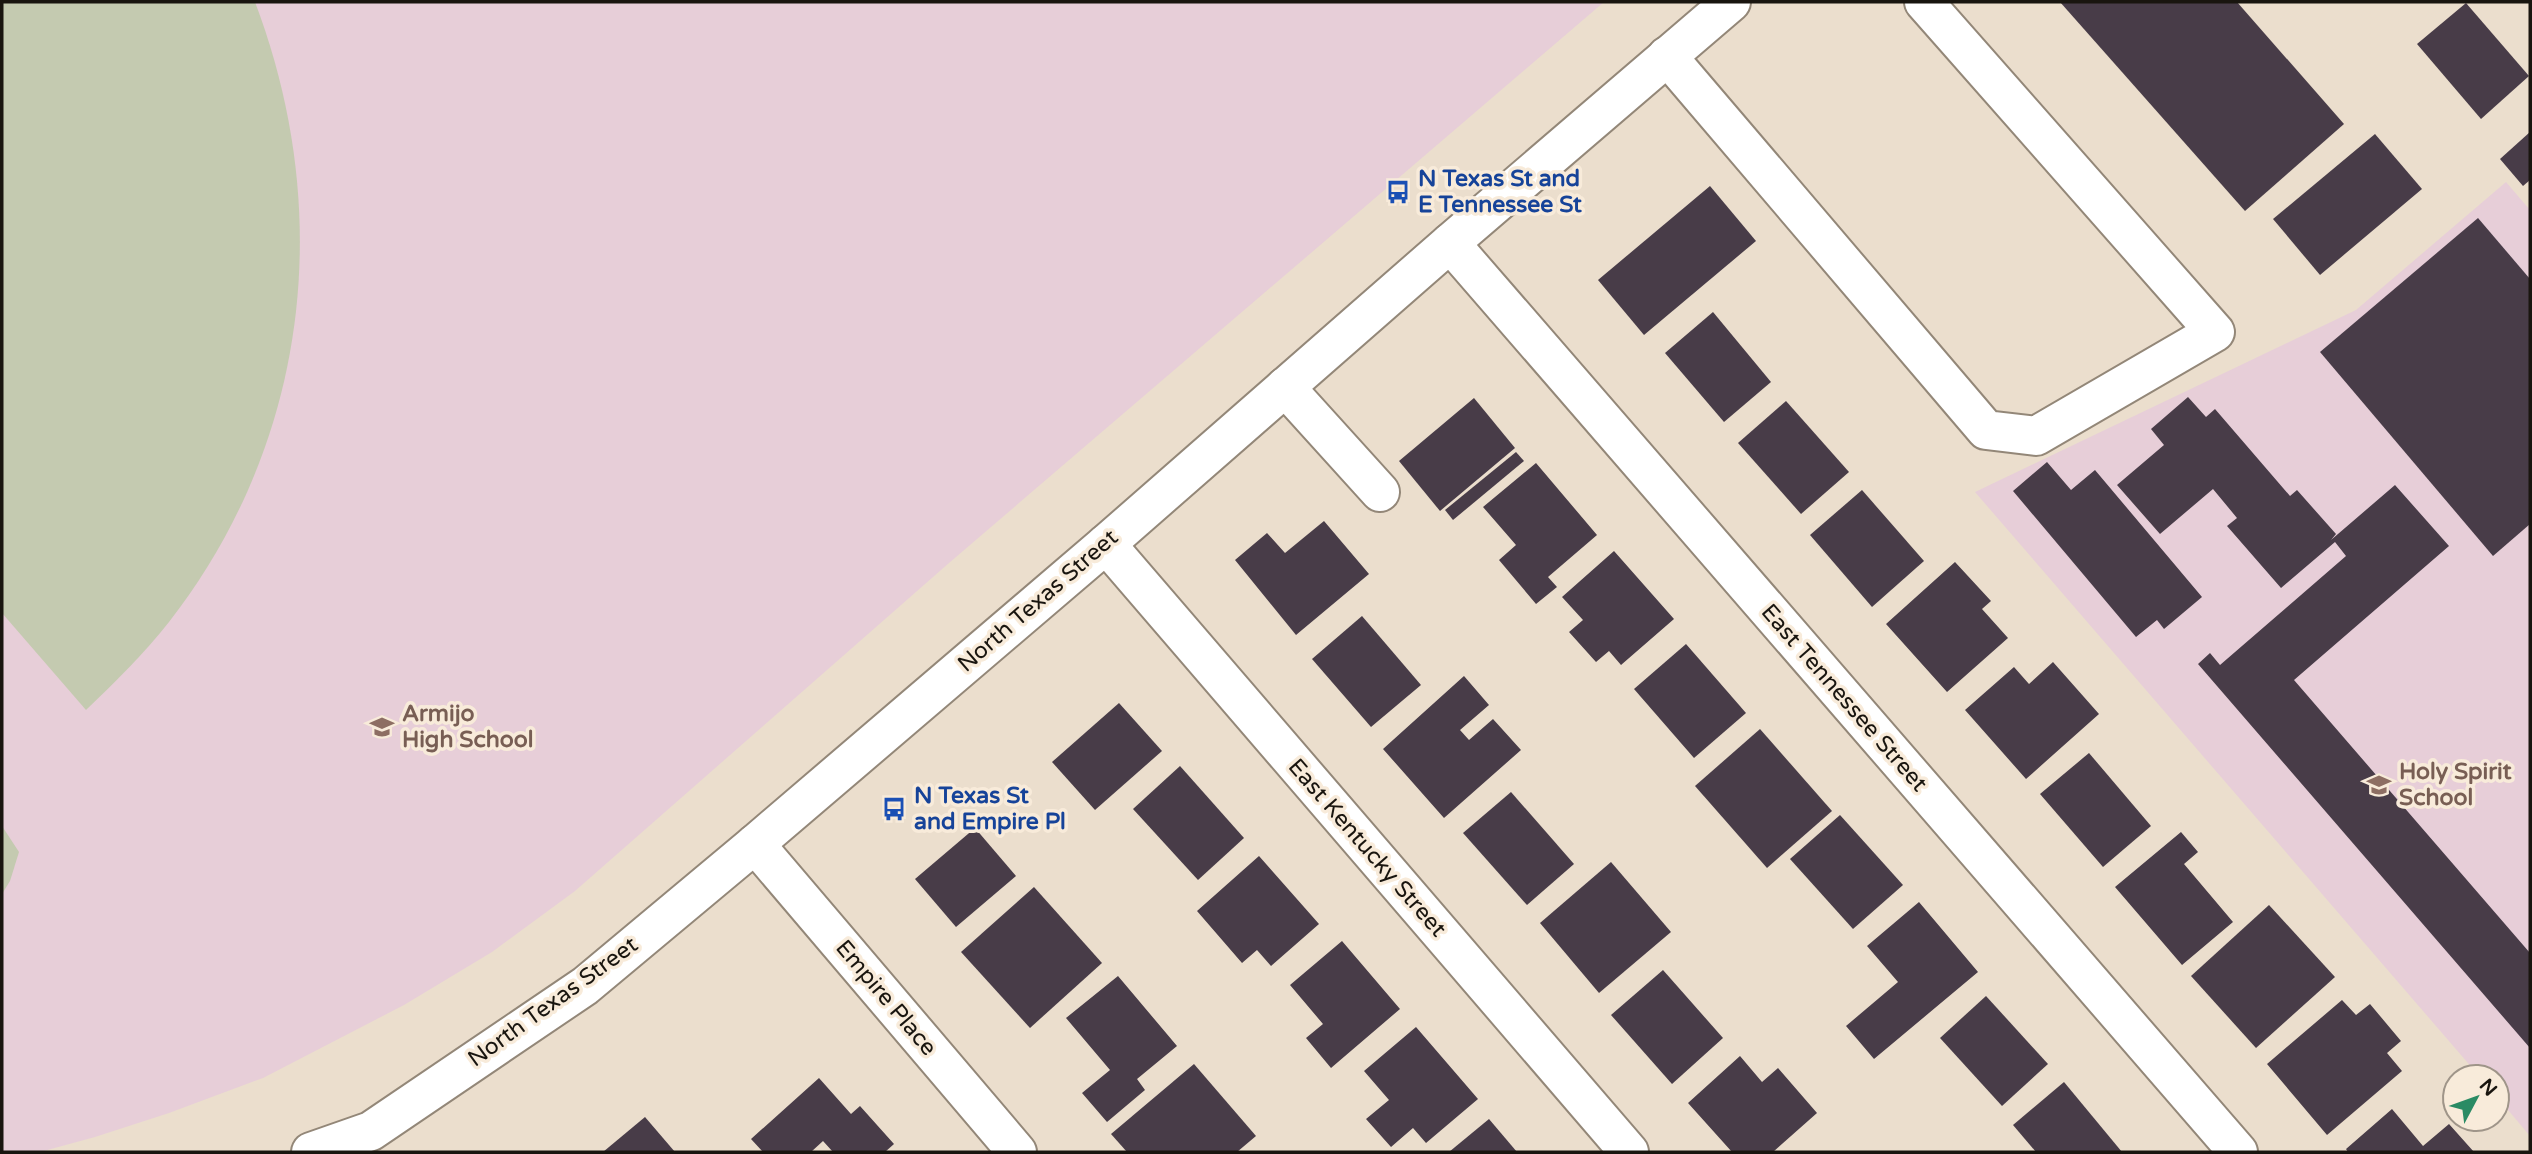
<svg xmlns="http://www.w3.org/2000/svg" width="2532" height="1154" font-family="'Varela Round',sans-serif">
<style>
.education{fill:#e7ced8}
.green{fill:#c4cab0}
.building{fill:#483c48}
.lines{fill:none;stroke-linecap:round;stroke-linejoin:round}
.minor-casing{stroke:#938778;stroke-width:42}
.major-casing{stroke:#938778;stroke-width:42}
.minor{stroke:#fff;stroke-width:38}
.major{stroke:#fff;stroke-width:38}
.labels{text-anchor:middle;dominant-baseline:central;stroke-width:7;stroke-linejoin:round;paint-order:stroke}
.transit-label{font-size:23px;font-weight:bold;fill:#164399;stroke:#f8ebda;text-anchor:start}
.street-label{font-size:23px;fill:#19150f;stroke:#f8ebda}
.education-label{font-size:23px;font-weight:bold;fill:#785e54;stroke:#f8ebda;text-anchor:start}
</style>
<rect width="100%" height="100%" fill="#ebdecd"/>
<g class="education">
<path d="M2 2H1604L949 563 575 891 492 952 404 1005 263 1078 169 1113 95 1137 40 1152H2Z"/>
<path d="M2506 182 2530 210V1136L2497 1097V1077H2480L1975 492 2356 310Z"/>
</g>
<g class="green">
<path d="M2 2H255C335 213 309 442 169 622 144 654 115 682 86 710L2 613Z"/>
<path d="M2 826 19 852 10 881 2 894Z"/>
</g>
<g class="building">
<path d="M2060 2H2237L2344 124 2245 211Z"/>
<path d="M2466 3 2529 76 2481 119 2417 44Z"/>
<path d="M2530 132V180L2523 186 2500 159Z"/>
<path d="M2375 134 2422 189 2320 275 2273 219Z"/>
<path d="M1710 186 1756 241 1644 335 1598 280Z"/>
<path d="M2478 218 2530 279V524L2493 556 2320 352Z"/>
<path d="M1713 312 1771 382 1724 422 1665 353Z"/>
<path d="M2188 397 2206 417 2215 409 2290 496 2297 490 2336 534 2331 540 2395 485 2449 546 2294 680 2530 953V1048L2198 664 2210 653 2220 665 2346 556 2335 542 2281 588 2227 526 2237 518 2213 489 2160 534 2117 485 2164 445 2151 429Z"/>
<path d="M1474 398 1515 448 1440 511 1399 461Z"/>
<path d="M1786 401 1849 472 1801 514 1738 443Z"/>
<path d="M1516 452 1524 461 1453 520 1445 510Z"/>
<path d="M2047 462 2071 490 2095 470 2202 597 2164 629 2157 620 2136 637 2013 491Z"/>
<path d="M1536 463 1597 535 1548 577 1557 587 1536 604 1499 560 1516 545 1483 507Z"/>
<path d="M1862 490 1924 561 1872 607 1810 535Z"/>
<path d="M1324 521 1369 574 1296 635 1235 560 1267 533 1285 553Z"/>
<path d="M1614 551 1674 619 1621 665 1609 651 1596 662 1569 632 1583 620 1562 597Z"/>
<path d="M1955 562 1991 601 1982 609 2008 638 1947 692 1886 624Z"/>
<path d="M1362 616 1421 685 1371 727 1312 659Z"/>
<path d="M1686 644 1746 713 1694 758 1634 689Z"/>
<path d="M2053 662 2099 714 2026 779 1965 710 2014 667 2029 684Z"/>
<path d="M1464 676 1489 705 1460 730 1469 740 1493 719 1521 750 1444 818 1383 749Z"/>
<path d="M1119 703 1162 751 1095 810 1052 762Z"/>
<path d="M1760 729 1832 811 1767 868 1695 786Z"/>
<path d="M2089 753 2151 826 2103 867 2040 794Z"/>
<path d="M1180 766 1244 838 1198 880 1133 809Z"/>
<path d="M1511 792 1574 864 1527 905 1463 833Z"/>
<path d="M1840 815 1903 885 1853 929 1790 859Z"/>
<path d="M975 828 1016 876 956 927 915 879Z"/>
<path d="M2181 832 2198 852 2184 864 2233 922 2182 965 2115 887Z"/>
<path d="M1259 856 1319 924 1271 966 1257 950 1242 963 1197 911Z"/>
<path d="M1611 862 1671 932 1599 993 1540 923Z"/>
<path d="M1034 887 1102 963 1030 1028 961 952Z"/>
<path d="M1919 902 1978 972 1874 1059 1846 1026 1898 982 1867 946Z"/>
<path d="M2269 905 2335 977 2256 1048 2191 976Z"/>
<path d="M1342 941 1400 1009 1331 1068 1306 1038 1323 1024 1290 985Z"/>
<path d="M1663 970 1723 1038 1672 1084 1611 1015Z"/>
<path d="M1118 976 1177 1046 1137 1079 1145 1090 1107 1122 1082 1093 1110 1070 1066 1018Z"/>
<path d="M1986 996 2048 1064 2002 1106 1940 1038Z"/>
<path d="M2342 1000 2356 1015 2370 1004 2401 1041 2387 1053 2402 1071 2327 1135 2267 1064Z"/>
<path d="M1416 1027 1478 1099 1426 1143 1413 1128 1391 1147 1366 1119 1389 1100 1364 1071Z"/>
<path d="M1740 1056 1762 1082 1778 1068 1817 1113 1773 1152H1732L1688 1103Z"/>
<path d="M1194 1064 1256 1136 1237 1152H1127L1111 1134Z"/>
<path d="M819 1078 851 1114 860 1106 894 1144 885 1152H833L823 1141 811 1152H763L751 1139Z"/>
<path d="M2064 1082 2122 1152H2036L2013 1125Z"/>
<path d="M2392 1109 2423 1146 2449 1124 2474 1152H2348L2346 1149Z"/>
<path d="M645 1117 675 1152H603Z"/>
<path d="M1489 1119 1517 1152H1449Z"/>
</g>
<g class="lines">
<g class="minor-casing">
<g id="minor">
<path d="M1667 56 1986 430 2036 436 2215 332 1924 2"/>
<path d="M1450 243 2238 1152"/>
<path d="M1285 387 1380 492"/>
<path d="M1106 544 1629 1152"/>
<path d="M755 844 1017 1152"/>
</g>
</g>
<g class="major-casing">
<path id="major" d="M311 1152 371 1131 585 986 755 844 1106 544 1450 243 1731 2"/>
</g>
<use href="#minor" class="minor"/>
<use href="#major" class="major"/>
</g>
<defs>
<g id="bus-bare" transform="scale(1.89)"><path d="M-5-6H5V4H4V6H2V4H-2V6H-4V4H-5ZM-3.5-4V0h7V-4ZM-3.5 1.2v1.5H-2V1.2ZM2 1.2v1.5H3.5V1.2Z" fill="#1a4fb4" stroke="#f8ebda" stroke-width="2.5" paint-order="stroke"/></g>
<g id="school-bare" transform="scale(1.89)"><path d="M0-5L7-2L0 1L-7-2ZM-4 1L0 2.5L4 1V4Q0 6-4 4Z" fill="#8d6e63" stroke="#f8ebda" stroke-width="2.5" paint-order="stroke"/></g>
</defs>
<g fill-rule="evenodd">
<use href="#bus-bare" x="1398" y="192"/>
<use href="#school-bare" x="382" y="727"/>
<use href="#school-bare" x="2379" y="785"/>
<use href="#bus-bare" x="894" y="809"/>
</g>
<g class="labels">
<g class="transit-label">
<text x="1418" y="179">N Texas St and<tspan x="1418" dy="26">E Tennessee St</tspan></text>
<text x="914" y="796">N Texas St<tspan x="914" dy="26">and Empire Pl</tspan></text>
</g>
<g class="street-label">
<text transform="translate(1038 601) rotate(-41)">North Texas Street</text>
<text transform="translate(1844 698) rotate(49)">East Tennessee Street</text>
<text transform="translate(1367 848) rotate(49)">East Kentucky Street</text>
<text transform="translate(886 998) rotate(50)">Empire Place</text>
<text transform="translate(553 1002) rotate(-36)">North Texas Street</text>
</g>
<g class="education-label">
<text x="402" y="714">Armijo<tspan x="402" dy="26">High School</tspan></text>
<text x="2399" y="772">Holy Spirit<tspan x="2399" dy="26">School</tspan></text>
</g>
</g>
<rect width="2532" height="1154" fill="none" stroke="#19150f" stroke-width="7"/>
<g transform="translate(2476 1098) rotate(49)"><circle r="33" fill="#f8ebda" stroke="#9f9589" stroke-width="2"/>
<path d="M0-5L12 26L0 18L-12 26Z" fill="#2a8b64"/>
<text y="-10" font-size="19" font-weight="bold" text-anchor="middle" fill="#19150f">N</text>
</g>
</svg>
